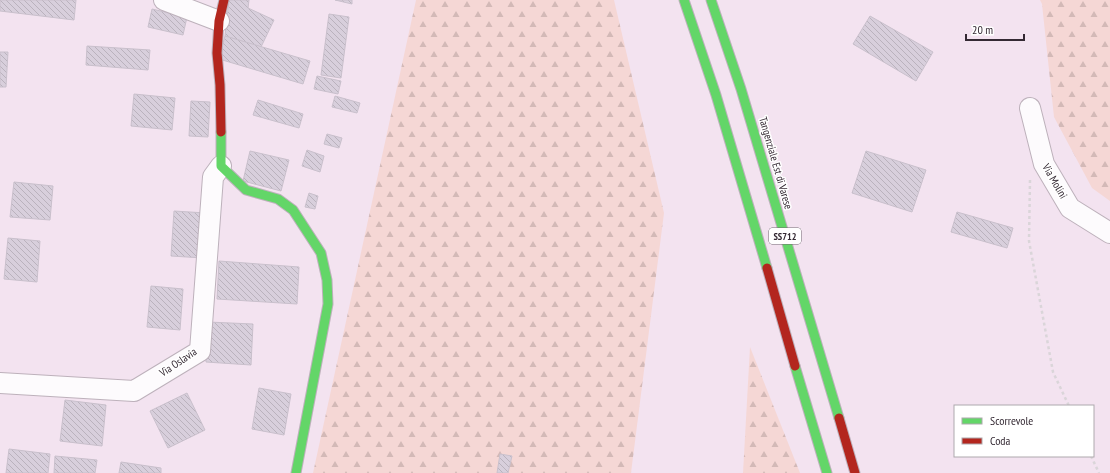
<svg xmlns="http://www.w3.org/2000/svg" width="1110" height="473" font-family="'PT Sans Narrow',sans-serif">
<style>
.forest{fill:url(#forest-firs)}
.building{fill:url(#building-back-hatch);stroke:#c9c0cc}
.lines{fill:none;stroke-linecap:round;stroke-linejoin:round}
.street-casing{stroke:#bdb1bb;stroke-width:22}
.fast-casing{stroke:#bdb1bb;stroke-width:11}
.jam-casing{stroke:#bdb1bb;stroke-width:11}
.path{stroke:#dad5d9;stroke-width:2.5;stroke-dasharray:3 3;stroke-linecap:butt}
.street{stroke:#fdfbfd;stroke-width:20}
.fast{stroke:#63d668;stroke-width:9}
.jam{stroke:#b3261e;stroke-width:9}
.labels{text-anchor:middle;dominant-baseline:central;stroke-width:3;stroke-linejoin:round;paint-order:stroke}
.shield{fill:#fff;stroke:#716970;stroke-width:1}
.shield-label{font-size:10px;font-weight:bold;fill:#342933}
.street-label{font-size:11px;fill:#342933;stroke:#fff}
</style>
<defs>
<pattern id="forest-firs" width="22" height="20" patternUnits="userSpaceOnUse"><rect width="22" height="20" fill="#f5d7d5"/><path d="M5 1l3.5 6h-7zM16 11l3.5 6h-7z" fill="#d3b9b7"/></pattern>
<pattern id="building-back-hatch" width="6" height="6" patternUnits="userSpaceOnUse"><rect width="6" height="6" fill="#d8cfdc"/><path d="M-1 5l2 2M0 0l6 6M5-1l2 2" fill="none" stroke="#bab2bd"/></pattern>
</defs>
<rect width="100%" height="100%" fill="#f3e3f0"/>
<g class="forest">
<path d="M416 0H614L664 213 631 473H313Z"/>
<path d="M1040 0H1110V201L1092 188 1054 117 1042 4Z"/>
<path d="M750 347 800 473H743Z"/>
</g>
<g class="building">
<path d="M0 0H76L74 20 0 11Z"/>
<path d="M229 0H249L248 8 274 20 261 47 225 36Z"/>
<path d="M335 0H352V4Z"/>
<path d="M152 9 187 17 183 35 148 27Z"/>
<path d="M329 14 349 17 341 78 321 75Z"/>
<path d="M870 16 933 52 916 81 853 44Z"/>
<path d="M225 36 310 61 303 84 219 59Z"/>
<path d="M87 46 150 50 148 70 86 65Z"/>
<path d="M0 52H8L6 87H0Z"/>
<path d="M317 76 341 81 338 94 314 89Z"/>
<path d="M134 94 175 98 172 130 131 126Z"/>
<path d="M335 96 360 103 357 113 332 107Z"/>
<path d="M258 100 303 114 299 128 253 115Z"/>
<path d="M191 101 210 102 208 137 189 136Z"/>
<path d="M327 134 342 138 339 148 324 144Z"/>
<path d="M307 150 324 156 320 172 302 166Z"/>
<path d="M250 151 289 160 281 191 243 181Z"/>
<path d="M866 151 926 170 912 212 852 193Z"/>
<path d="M14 182 53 186 50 220 10 217Z"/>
<path d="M309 193 318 196 315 209 305 207Z"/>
<path d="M174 211 206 213 203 258 171 256Z"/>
<path d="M957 212 1013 228 1007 248 951 232Z"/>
<path d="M8 238 40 241 37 282 4 279Z"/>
<path d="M219 261 299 267 297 304 217 299Z"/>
<path d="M151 286 183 289 180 330 147 327Z"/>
<path d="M208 322 253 324 251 365 206 362Z"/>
<path d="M259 388 291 394 284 435 252 429Z"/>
<path d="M187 393 205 430 168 448 150 411Z"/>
<path d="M65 400 106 405 102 446 60 441Z"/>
<path d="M9 449 50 454 48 473H6Z"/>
<path d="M500 454 512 456 508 473H497Z"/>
<path d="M55 456 97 460 95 473H54Z"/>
<path d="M121 462 161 468V473H119Z"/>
</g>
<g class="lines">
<g class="street-casing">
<g id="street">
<path d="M164 0 219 21"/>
<path d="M1030 108 1044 164 1070 208 1110 233"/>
<path d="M0 383 134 391 200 351 213 177 221 166"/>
</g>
</g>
<g class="fast-casing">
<g id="fast">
<path d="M684 0 716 95 767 268"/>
<path d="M711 0 741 89 839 418"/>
<path d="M221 132V166L246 190 278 199 293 210 321 253 327 280 328 304 296 473"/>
<path d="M795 366 827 473"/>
</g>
</g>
<g class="jam-casing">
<g id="jam">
<path d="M221 132 220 85 217 53 219 21 224 0"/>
<path d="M767 268 795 366"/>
<path d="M839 418 855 473"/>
</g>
</g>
<g class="path">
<path d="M1030 180 1029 241 1053 372 1069 406"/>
<path d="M1091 456 1099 473"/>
</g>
<use href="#street" class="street"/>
<use href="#fast" class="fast"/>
<use href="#jam" class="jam"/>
</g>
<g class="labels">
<rect class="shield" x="769" y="228" width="32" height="16" rx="3"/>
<g class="shield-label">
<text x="785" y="236">SS712</text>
</g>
<g class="street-label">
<text transform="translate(776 163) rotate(74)">Tangenziale Est di Varese</text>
<text transform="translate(1055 181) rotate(60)">Via Molini</text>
<text transform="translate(178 362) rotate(-34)">Via Oslavia</text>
</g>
</g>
<rect x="954" y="405" width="140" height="52" fill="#ffffff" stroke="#aea9ad"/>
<rect x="962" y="418" width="20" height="6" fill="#63d668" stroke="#aea9ad"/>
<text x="990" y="425" font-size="12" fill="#342933">Scorrevole</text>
<rect x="962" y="438" width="20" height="6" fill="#b3261e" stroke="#aea9ad"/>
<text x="990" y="445" font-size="12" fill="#342933">Coda</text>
<path d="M966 34v6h58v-6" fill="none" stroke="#342933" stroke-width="2"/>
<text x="972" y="34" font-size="12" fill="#342933" stroke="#ffffff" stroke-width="3" paint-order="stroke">20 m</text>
</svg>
